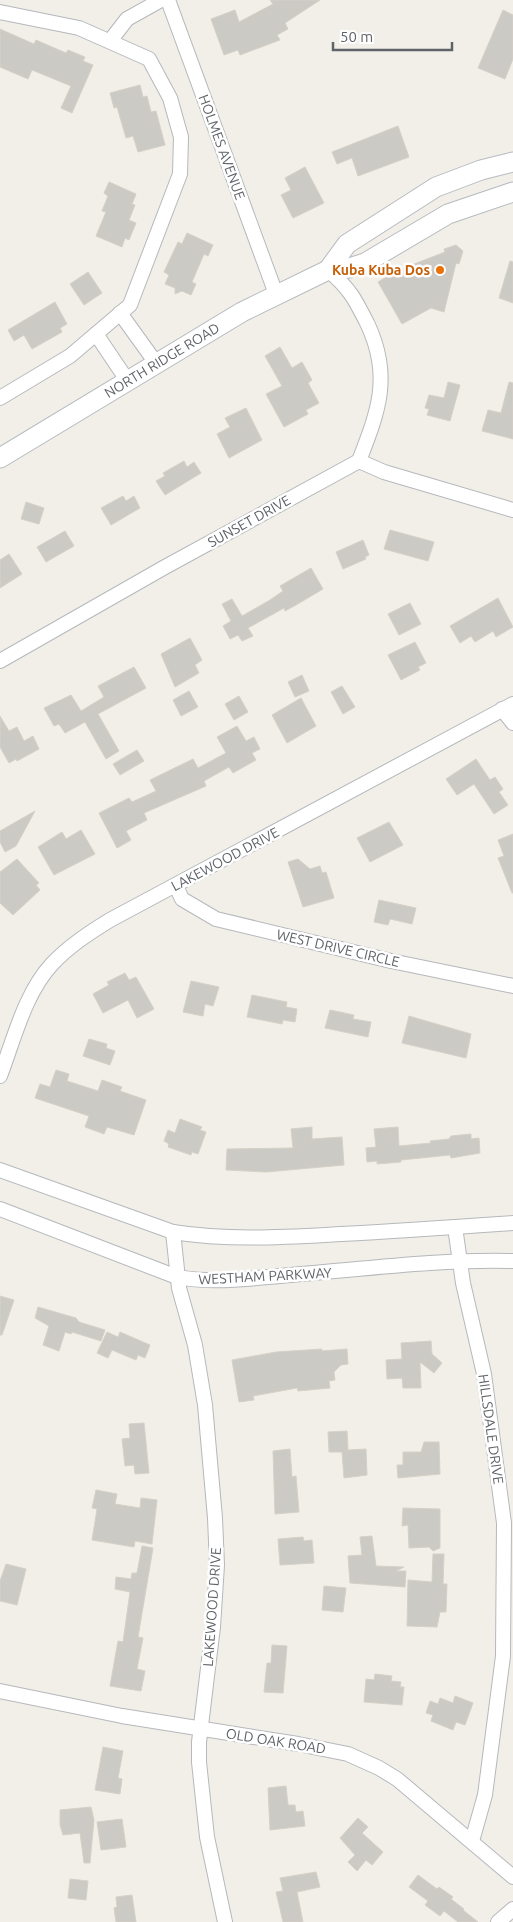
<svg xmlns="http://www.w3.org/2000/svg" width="513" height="1922" font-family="Ubuntu,sans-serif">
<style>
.building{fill:#cccac5;stroke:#d6d1c6}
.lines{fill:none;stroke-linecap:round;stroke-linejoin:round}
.minor-casing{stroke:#b5b8bc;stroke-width:16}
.secondary-casing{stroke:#b6babf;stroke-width:21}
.minor{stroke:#fff;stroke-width:14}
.secondary{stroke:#fff;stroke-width:19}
.food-dot{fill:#e8710a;stroke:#fff;stroke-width:2}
.labels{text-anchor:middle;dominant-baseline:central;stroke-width:5;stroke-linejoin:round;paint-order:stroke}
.street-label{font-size:14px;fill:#5f6368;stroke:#fff}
.food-label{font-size:14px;font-weight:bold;fill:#c56008;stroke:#fff;text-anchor:end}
</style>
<rect width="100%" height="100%" fill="#f1efe8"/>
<g class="building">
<path d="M270 0H320L285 23 288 29 277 35 280 40 240 55 238 50 224 55 211 19 235 10 239 22 273 4Z"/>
<path d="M503 10 513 15V59L505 79 478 68Z"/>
<path d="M0 29 34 44 36 40 66 53 68 50 85 57 83 61 93 65 72 113 61 108 71 86 32 70 28 79 0 67Z"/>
<path d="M140 85 143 97 147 96 151 112 156 111 165 145 138 152 133 136 126 138 117 107 114 108 110 93Z"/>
<path d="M398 126 409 157 358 176 352 158 337 164 332 152Z"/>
<path d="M305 167 324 203 293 218 281 195 291 190 285 178Z"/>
<path d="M109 182 136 194 132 204 135 205 129 220 136 223 129 240 125 238 122 247 96 236 106 212 102 211 108 196 104 193Z"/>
<path d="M187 233 213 245 208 256 204 254 192 282 196 284 191 295 182 291 175 294V288L165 284 169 275 164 272 178 242 182 244Z"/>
<path d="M456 245 463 251 459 264 456 263 444 312 431 308 402 324 378 282 396 271 445 252 444 249Z"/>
<path d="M510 261 513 262V303L499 298Z"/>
<path d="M88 272 102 293 84 305 70 284Z"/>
<path d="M55 302 67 324 60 328 62 332 32 349 24 335 14 341 8 330Z"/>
<path d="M280 347 292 368 302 362 312 380 308 383 319 403 306 410 308 414 284 427 266 394 282 386 265 356Z"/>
<path d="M448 382 460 385 450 421 427 415 429 409 425 408 429 395 444 398Z"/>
<path d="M509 382 513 383V439L482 431 488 410 501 413Z"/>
<path d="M246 408 262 440 229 458 217 434 230 427 225 418Z"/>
<path d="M184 461 187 467 194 462 201 473 165 495 156 481 165 476 163 473Z"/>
<path d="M123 496 126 501 134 496 140 508 111 525 101 508Z"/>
<path d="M26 502 44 508 39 524 21 519Z"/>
<path d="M390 530 434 542 428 561 384 549Z"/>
<path d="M65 531 74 546 46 562 37 547Z"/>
<path d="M363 540 369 555 365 557 366 559 343 569 336 552Z"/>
<path d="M9 554 22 574 0 588V560Z"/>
<path d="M311 568 323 589 296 605 285 611 284 608 248 628 253 636 242 641 238 635 230 639 223 626 231 621 222 604 232 599 242 616 270 600 283 591 280 586Z"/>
<path d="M498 598 513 627 496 637 493 631 475 642 471 636 460 643 450 626Z"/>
<path d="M410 603 421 624 399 635 388 614Z"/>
<path d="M190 638 202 660 195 665 199 673 175 687 161 654Z"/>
<path d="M415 642 426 663 418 667 420 670 401 680 388 655Z"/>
<path d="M134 667 146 688 98 714 119 751 106 759 85 722 65 733 59 724 54 726 44 708 71 695 81 711 104 697 98 686Z"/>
<path d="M302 675 309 691 295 697 288 682Z"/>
<path d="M342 686 355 707 343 714 331 692Z"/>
<path d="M189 691 198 707 181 716 173 700Z"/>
<path d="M239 696 248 712 234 720 225 704Z"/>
<path d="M301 698 316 726 287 743 272 715Z"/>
<path d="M0 716 9 731 17 727 24 741 33 736 39 749 17 761 16 759 9 763 0 747Z"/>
<path d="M237 726 246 741 254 737 260 749 252 753 256 760 233 773 229 767 204 781 206 786 144 813 147 820 126 831 131 840 117 848 99 813 129 798 132 802 156 791 150 780 193 759 198 768 226 753 217 737Z"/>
<path d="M137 750 144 761 120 775 113 764Z"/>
<path d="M476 759 490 780 495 777 503 789 499 792 508 805 494 814 474 784 457 795 446 779Z"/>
<path d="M35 811 16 846 5 852 0 842V831Z"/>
<path d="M389 822 403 845 370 862 357 838Z"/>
<path d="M81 830 95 854 54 875 38 847 62 832 66 839Z"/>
<path d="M513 834V893H512L498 858 504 856 498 840Z"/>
<path d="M17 859 39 883 36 885 40 890 13 915 0 903V872Z"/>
<path d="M298 859 310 869 320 866 322 873 326 872 334 898 303 907 288 862Z"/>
<path d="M379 900 416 908 412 924 390 919 388 925 374 922Z"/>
<path d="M125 973 129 980 136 977 154 1009 137 1018 128 1000 103 1013 93 994 109 985 107 982Z"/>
<path d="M191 981 219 987 213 1006 205 1004 203 1016 183 1012Z"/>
<path d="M252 995 287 1002 286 1007 297 1009 295 1022 283 1020 282 1024 247 1017Z"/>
<path d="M330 1010 354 1015 353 1019 371 1022 368 1037 325 1028Z"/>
<path d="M409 1016 471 1034 466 1058 402 1043Z"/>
<path d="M89 1039 107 1044 106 1048 115 1051 110 1065 83 1056Z"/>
<path d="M56 1070 69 1074 67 1081 98 1091 102 1080 122 1087 120 1091 146 1100 134 1135 107 1127 104 1134 85 1127 89 1116 35 1098 40 1084 50 1087Z"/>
<path d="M180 1119 202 1127 200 1130 206 1132 198 1154 192 1152 191 1155 168 1147 169 1144 164 1141 168 1130 175 1133Z"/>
<path d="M312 1127V1139L342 1137 344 1165 266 1172 226 1170 227 1149 293 1148 291 1129Z"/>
<path d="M398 1127 399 1146 431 1143 430 1141 449 1139 451 1136 471 1134V1139L479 1138 480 1153 451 1158 450 1155 401 1160V1162L377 1164V1161L367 1162 366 1148 376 1147 374 1129Z"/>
<path d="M0 1296 14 1300 2 1335H0Z"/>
<path d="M38 1307 76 1318 79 1322 105 1330 101 1341 72 1332 71 1334 65 1332 59 1351 43 1345 49 1326 35 1318Z"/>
<path d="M107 1332 118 1337 120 1332 150 1345 145 1358 138 1355 136 1360 112 1350 108 1358 97 1353Z"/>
<path d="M431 1341 432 1354 442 1363 434 1373 420 1362 421 1388H403L402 1378 387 1379 386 1360 402 1359 401 1343Z"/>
<path d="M322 1349V1351L347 1349 348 1364 341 1365 334 1372 335 1380 329 1381 330 1388 298 1391 297 1388 253 1396 254 1400 239 1402 232 1360 276 1352Z"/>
<path d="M144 1423 149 1473 135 1474 134 1465 125 1466 122 1439 130 1438 129 1424Z"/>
<path d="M347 1431 348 1450 366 1449 367 1475 344 1478 342 1452H329L328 1432Z"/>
<path d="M424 1442H439L440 1474 398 1478 397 1465H403V1452H421Z"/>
<path d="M290 1449 292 1477 296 1476 299 1512 275 1514 273 1451Z"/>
<path d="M96 1490 117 1494 115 1504 140 1508 141 1498 157 1500 152 1544 135 1541 134 1547 92 1540 97 1509 92 1508Z"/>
<path d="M403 1508 440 1509V1548L433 1551 429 1547 409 1548 408 1525 402 1526Z"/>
<path d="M372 1536 376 1566 404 1567 396 1571H406L405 1587 350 1583 348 1556 362 1555 360 1537Z"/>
<path d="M303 1537 304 1541 312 1540 314 1563 280 1565 278 1539Z"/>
<path d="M142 1546 153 1548 138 1637 143 1638 137 1669 145 1671 141 1691 110 1686 118 1641 123 1642 130 1592 115 1589 116 1577 131 1579 132 1573H137Z"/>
<path d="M433 1554H444L443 1584H447L446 1612H440L437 1627 407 1626 408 1580 432 1582Z"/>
<path d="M6 1564 26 1569 17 1605 0 1601V1581Z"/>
<path d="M324 1586 346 1588 343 1612 322 1610Z"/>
<path d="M272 1645 287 1646 283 1693 264 1692 267 1663H271Z"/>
<path d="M375 1674 392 1676 391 1681 401 1682 400 1687H404L402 1705 364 1702 366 1679 374 1680Z"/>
<path d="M455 1696 473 1703 465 1725 456 1722 453 1730 431 1721 433 1715 426 1713 430 1701 438 1704 440 1698 453 1703Z"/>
<path d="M103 1747 123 1751 118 1778 122 1779 120 1794 95 1790Z"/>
<path d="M286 1786 288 1805H295L296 1812 303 1811 305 1826 270 1830 268 1788Z"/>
<path d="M91 1807 94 1820 90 1863H84L80 1833 63 1835 60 1825V1810Z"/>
<path d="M358 1818 368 1827 362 1833 383 1852 372 1865 366 1860 357 1871 348 1862 355 1855 340 1838Z"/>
<path d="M122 1819 126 1847 101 1850 97 1822Z"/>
<path d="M316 1872 320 1887 297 1892 303 1922H283L276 1892 283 1891 280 1878Z"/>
<path d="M418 1875 437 1889 439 1887 453 1897 451 1899 464 1909 463 1910 478 1922H458L444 1911 440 1916 425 1905 428 1901 409 1887Z"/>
<path d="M70 1879 88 1881 86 1900 68 1898Z"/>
<path d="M132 1895 136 1922H116L114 1908 117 1907 116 1897Z"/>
</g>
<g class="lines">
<g class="minor-casing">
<g id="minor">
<path d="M168 0 276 294"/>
<path d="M0 12 79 28 149 59 170 98 181 137 180 174 130 305 70 356 0 398"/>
<path d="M110 41 127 19 161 0"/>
<path d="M328 270C350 289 355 299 368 325 392 377 378 412 359 461"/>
<path d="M120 313 156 363"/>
<path d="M96 334 127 380"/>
<path d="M359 461 384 472 513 510"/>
<path d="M0 661 165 567 359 461"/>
<path d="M502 709 513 723"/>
<path d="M176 886 182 899 216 919 391 961 513 986"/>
<path d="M0 1076C14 1039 25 993 52 964 69 946 89 933 110 920L513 704"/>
<path d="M0 1170 173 1232C229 1241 285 1237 341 1234 398 1231 456 1227 513 1223"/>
<path d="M0 1209 177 1277C214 1284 254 1278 291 1275 365 1269 440 1259 513 1261"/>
<path d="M455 1227 463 1283 484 1374 504 1523 503 1656 485 1795 472 1841"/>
<path d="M173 1232 179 1288 195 1345 205 1405 215 1518 217 1565 213 1627 199 1742V1762L207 1837 225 1922"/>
<path d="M0 1691 122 1716 298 1744 348 1754 379 1768 397 1779 513 1877"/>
<path d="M498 1922 513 1909"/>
</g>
</g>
<g class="secondary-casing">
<g id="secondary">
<path d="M328 270 347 244 436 187 481 170 513 162"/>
<path id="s1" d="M0 458 242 312 328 270 349 268 365 263 448 214 513 192"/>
</g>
</g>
<use href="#minor" class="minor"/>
<use href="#secondary" class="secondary"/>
</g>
<circle class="food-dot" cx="440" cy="270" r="5"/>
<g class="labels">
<g class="street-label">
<text transform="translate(222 147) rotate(70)">HOLMES AVENUE</text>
<text stroke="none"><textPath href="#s1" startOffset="189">NORTH RIDGE ROAD</textPath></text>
<text transform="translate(249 521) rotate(-29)">SUNSET DRIVE</text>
<text transform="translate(225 859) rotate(-28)">LAKEWOOD DRIVE</text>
<text transform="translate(338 948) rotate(13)">WEST DRIVE CIRCLE</text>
<text transform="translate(265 1276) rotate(-3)">WESTHAM PARKWAY</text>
<text transform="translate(491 1429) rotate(82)">HILLSDALE DRIVE</text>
<text transform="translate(212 1607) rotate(-86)">LAKEWOOD DRIVE</text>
<text transform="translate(276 1741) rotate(9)">OLD OAK ROAD</text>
</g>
<g class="food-label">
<text x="430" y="270">Kuba Kuba Dos</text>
</g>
</g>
<path d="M333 42v8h119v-8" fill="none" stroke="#5f6368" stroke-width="2.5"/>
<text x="340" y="42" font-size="15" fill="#5f6368" stroke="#ffffff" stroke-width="4" paint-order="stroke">50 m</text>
</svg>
